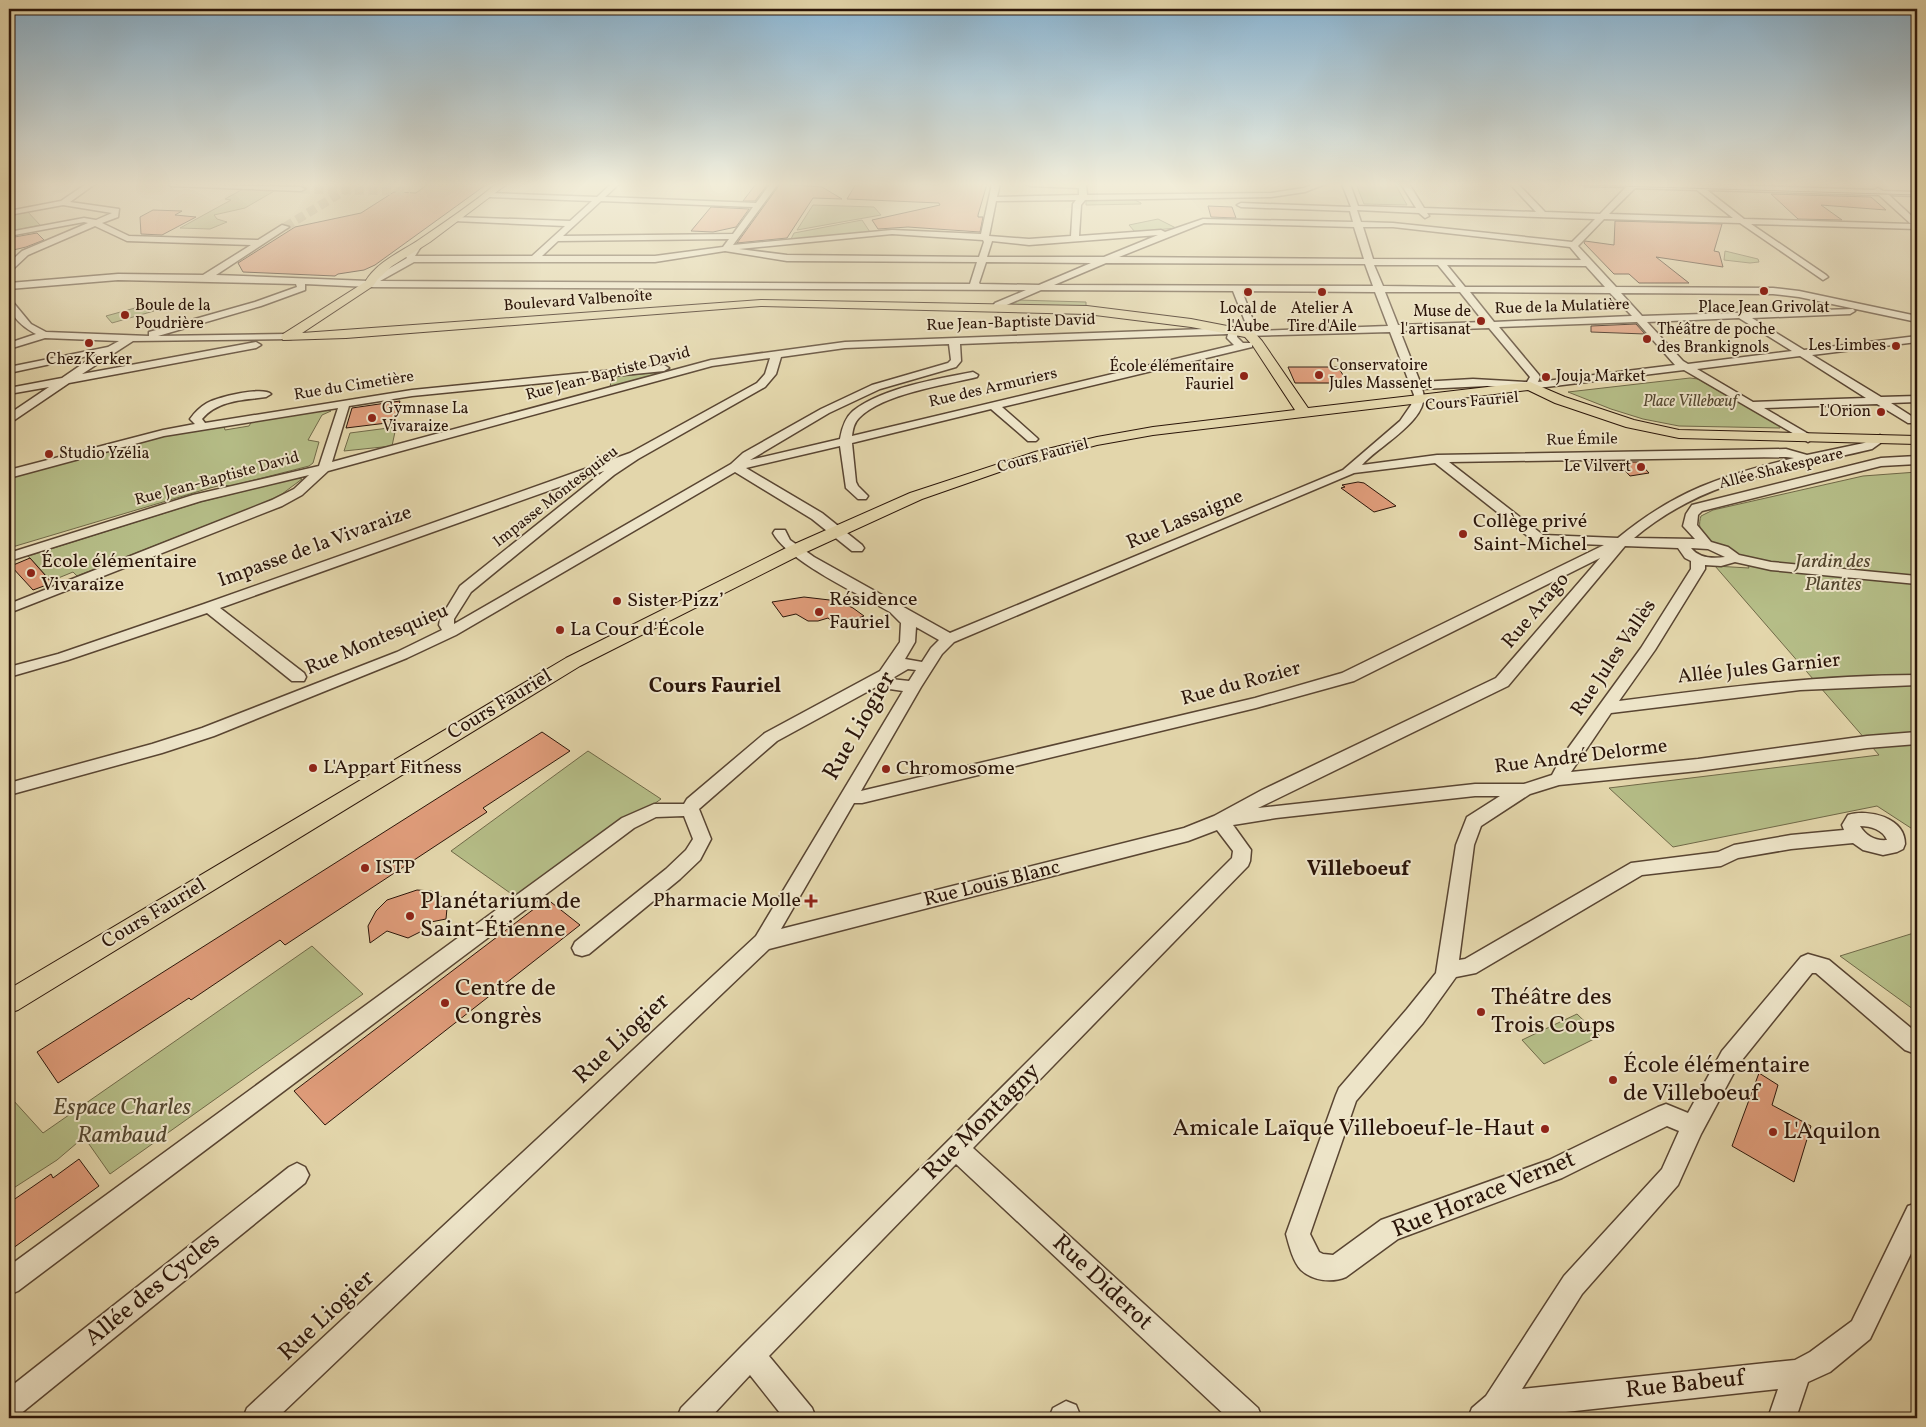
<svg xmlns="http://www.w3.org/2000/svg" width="1926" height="1427" font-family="Vollkorn,serif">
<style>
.green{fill:#b5bd87;stroke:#706948}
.building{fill:#df9c7a;stroke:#2b1509}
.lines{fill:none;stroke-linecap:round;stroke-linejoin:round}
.minor-tunnel{stroke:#beaf8b;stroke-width:9;stroke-dasharray:9 4.5;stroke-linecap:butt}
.minor-casing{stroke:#594532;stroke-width:3}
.major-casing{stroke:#2b1509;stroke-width:2}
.minor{fill:#ede4c8;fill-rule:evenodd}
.major{fill:#e3d6ab;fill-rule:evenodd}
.tram{stroke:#2b1509;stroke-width:1}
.poi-dot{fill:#8f2418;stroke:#ede4c8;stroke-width:2}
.labels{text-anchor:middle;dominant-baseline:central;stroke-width:4;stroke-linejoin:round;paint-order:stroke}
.far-street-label{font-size:16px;fill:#2b1509;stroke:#ede4c8}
.far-poi-label{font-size:16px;fill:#2b1509;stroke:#ede4c8;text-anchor:start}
.far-park-label{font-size:16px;font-style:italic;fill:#54472f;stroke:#ede4c8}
.street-label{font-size:20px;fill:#2b1509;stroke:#ede4c8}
.poi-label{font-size:20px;fill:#2b1509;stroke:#ede4c8;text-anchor:start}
.park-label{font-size:20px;font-style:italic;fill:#54472f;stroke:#ede4c8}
.neighbourhood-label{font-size:21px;font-weight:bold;fill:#2b1509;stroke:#ede4c8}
.near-street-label{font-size:24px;fill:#2b1509;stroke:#ede4c8}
.near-poi-label{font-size:24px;fill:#2b1509;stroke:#ede4c8;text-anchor:start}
.near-park-label{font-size:24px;font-style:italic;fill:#54472f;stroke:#ede4c8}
</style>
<rect width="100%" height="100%" fill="#e3d6ab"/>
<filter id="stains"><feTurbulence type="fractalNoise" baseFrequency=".004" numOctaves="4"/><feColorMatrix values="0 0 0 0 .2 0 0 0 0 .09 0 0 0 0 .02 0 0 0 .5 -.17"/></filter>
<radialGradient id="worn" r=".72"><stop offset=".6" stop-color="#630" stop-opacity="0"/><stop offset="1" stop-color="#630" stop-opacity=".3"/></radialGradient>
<g class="green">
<path d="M1356 184H1395L1407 205 1364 204Z"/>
<path d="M243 189 276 190 245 208 214 215 217 219 227 222 210 229 180 228 231 200 225 199Z"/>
<path d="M1131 198 1141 203V204L1086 205V202L1087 199Z"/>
<path d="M813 205 874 207 881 215 797 230Z"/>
<path d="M27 211 40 225 9 232V215Z"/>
<path d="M1158 219 1176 228 1135 232 1129 225Z"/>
<path d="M862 220 870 232 791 239 794 233Z"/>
<path d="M1725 251 1758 259 1759 262 1750 263 1724 260Z"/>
<path d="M1017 300 1086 302V306L1007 305Z"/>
<path d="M146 305 154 311 112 323 106 316Z"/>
<path d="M660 372V374L610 387 612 377Z"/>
<path d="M1690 378 1698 379 1780 426V428L1679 426 1643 419 1611 409 1568 392Z"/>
<path d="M325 410 331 411 322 415 308 440 319 442 313 463 309 466 231 486 222 485 210 488 9 548V477L162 436 224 426 225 430 249 426 252 421Z"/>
<path d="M396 427 392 446 344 451 350 433Z"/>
<path d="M1917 472V832L1877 806 1673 847 1609 788 1879 755 1715 566 1749 568 1744 558C1732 553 1704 541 1700 528 1699 524 1700 519 1701 516L1713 510 1863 476Z"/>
<path d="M297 478 302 479 282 494 266 502 77 576 73 572 51 581 28 556 200 502Z"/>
<path d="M588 751 661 799 520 900 451 851Z"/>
<path d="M1917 932V1012L1840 956Z"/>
<path d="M312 946 363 994 110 1174 84 1137 57 1160 9 1191V1103L13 1100 43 1133Z"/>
<path d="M1577 1014 1600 1036 1544 1064 1522 1040Z"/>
</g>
<g class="building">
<path d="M428 184H487L375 265 364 270 338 274 335 276 243 272 238 263 295 227 361 213 394 192 416 193Z"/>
<path d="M756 184H768L755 201H743Z"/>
<path d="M780 184 822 187 842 199 813 198 787 238 737 243Z"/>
<path d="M856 184H987L978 215V217H983L980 232 908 227 878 229 872 220 940 205 939 203 847 199Z"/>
<path d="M1771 194 1871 197 1886 210 1821 205 1842 220 1798 219Z"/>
<path d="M1208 206 1232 207 1236 218 1211 217Z"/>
<path d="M711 207 749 209 736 227 713 232 691 231Z"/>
<path d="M153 210 182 211 175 215 196 217 162 235 141 234 140 217Z"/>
<path d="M1615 221 1722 224 1714 251 1719 252 1723 267 1656 257 1689 283H1639L1629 274H1614L1584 243 1585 241 1614 245Z"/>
<path d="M37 233 44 240 26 247 9 251V238Z"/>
<path d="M1636 324 1645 334 1591 332V326Z"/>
<path d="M1288 367H1338L1348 383H1295Z"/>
<path d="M400 401 395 422 346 428 352 408Z"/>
<path d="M1617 462H1639L1649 473 1630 476Z"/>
<path d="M1358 482 1364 483 1396 506 1374 512 1341 488 1345 487 1342 485Z"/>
<path d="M30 558 52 583 33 590 11 566Z"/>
<path d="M804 597 838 601 853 608 864 616 837 626 828 618 818 621H808L796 614 783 617 772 602Z"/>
<path d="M542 732 570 751 483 808 487 812 285 945 280 940 191 1000 189 998 58 1083 37 1052Z"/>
<path d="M417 890 431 891 442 897 447 908 446 919 431 922 424 930 408 938 387 931 370 943 368 926 376 911 387 900Z"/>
<path d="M547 899 580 925 325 1125 294 1091Z"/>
<path d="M1759 1073 1778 1085 1772 1105 1811 1126 1794 1182 1732 1146Z"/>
<path d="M79 1159 99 1186 9 1251V1203L51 1174 53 1178Z"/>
</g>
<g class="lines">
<g class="minor-tunnel">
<path d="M301 189 410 191"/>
<path d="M285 227 347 189"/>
</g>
<g class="minor-casing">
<g id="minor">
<path d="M86 184H95L70 202 119 209 118 217 102 223 129 236 258 240 282 225 289 227 216 275 368 281 407 258 405 255 406 253 418 242 422 245 415 256H532L565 226 454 221 450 219 454 217 570 221 592 201 489 197 485 195 489 193 597 197 611 184H619L605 197 756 203 770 184H778L733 245 892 230 981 234 992 184H1000L997 197 1079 195V188L1030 186 1026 184H1086L1087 195 1271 193 1304 188 1314 184H1325L1305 192 1271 197 1085 200 1081 205 1079 236 1161 230 1165 232 1203 219 1353 222 1350 211 1241 207 1237 205 1241 203 1351 207 1342 184H1350L1358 206 1416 208 1401 184H1409L1424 208 1536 212 1510 184H1518L1545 212 1600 214 1626 187 1585 186 1581 184H1698L1874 190 1878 188 1883 191 1917 192V196L1889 195 1917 221V229L1751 224 1826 275 1828 277 1823 280 1740 223 1604 219 1578 246 1616 287 1773 288 1799 291 1917 316V322L1799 297 1773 294 1621 293 1642 316 1853 309 1855 311 1850 314 1752 318 1804 350 1917 336V342L1812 355 1881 397 1917 396V402L1891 403 1916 419V423H1908L1877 404 1764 408 1812 436 1814 438 1808 442 1684 370 1530 389 1487 386 1422 389C1434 418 1378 446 1362 465L1437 455 1786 449 1807 455 1864 443 1880 435 1884 437 1886 439 1872 449C1785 470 1705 478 1634 538L1695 539 1683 526 1686 514 1692 505 1881 458 1917 456V464L1881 466 1702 511 1698 515 1697 525 1711 542 1728 547 1739 555 1771 562 1917 576V584L1771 570 1735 562 1721 566 1705 565V569L1655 650 1619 701C1718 688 1817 675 1917 675V685L1800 690 1611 713 1571 772 1698 759 1867 736 1917 732V744L1867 748 1698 771 1559 785 1530 794 1481 826 1474 845 1459 960 1465 959 1631 863 1718 852 1734 845 1791 835 1844 830 1842 825 1848 815C1868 809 1905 817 1905 844L1903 849 1897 852 1883 855 1863 850 1853 843 1791 849 1738 858 1721 866 1642 875 1476 973 1456 977 1423 1023 1356 1101 1310 1234 1319 1252 1323 1254 1333 1255 1381 1220 1549 1160 1658 1107 1666 1104 1688 1113 1722 1051 1801 957 1808 954 1829 960 1917 1033V1051L1913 1053 1905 1050 1816 973H1812L1738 1065 1701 1134 1678 1185 1582 1294 1522 1389 1795 1360 1810 1352 1852 1321 1908 1206 1917 1203V1241L1870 1339 1830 1372 1808 1382 1796 1418H1768L1778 1389 1510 1418H1468L1472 1408 1486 1396 1564 1276 1662 1169 1679 1131 1667 1126 1562 1178 1398 1239 1346 1277C1332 1283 1313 1281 1301 1270 1293 1262 1289 1245 1286 1234L1336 1095 1339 1088 1407 1009 1436 973 1456 845 1467 817 1500 796H1475L1276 818 1233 825 1251 850 1250 861 1248 866 973 1148 1258 1408 1262 1418H1228L956 1164 769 1356 812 1408 816 1418H784L750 1375 710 1418H677L681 1408 742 1346 1232 858 1233 851 1217 830 1188 841 769 949 277 1418H243L247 1408 756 936 903 691 876 687 777 741 699 809 711 839 700 860 680 879 589 954 582 956 575 954 572 948 575 942 666 869 686 850 693 839 684 816 656 817 634 828 18 1291 9 1295V1266L622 818 654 804H684L687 799 765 733 880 671 900 642 901 623 890 612C859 594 789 562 773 533L775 530H785L790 540 814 557 950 633 1343 470 1400 421 1411 405 1414 395 1390 332 1245 336 1244 334 1248 329 1233 291 1041 290 1002 307 1001 310 998 311 992 307 995 303 1026 290 369 287 305 284V290L261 306 158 336 287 334 291 335V339L133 341 82 374 256 342 261 345 256 348 69 383 13 421 9 422V414L49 387 9 394V388L62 378 97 354 9 373V367L108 347 119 341 45 338 9 349V343L36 334C23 327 9 316 9 300L12 301 31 324 46 332 149 336V332L255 302 297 287 296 284 118 280 9 289V283L118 274 203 275 251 245 127 241 95 226 28 255 12 270 9 271V263L22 251 88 223 84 222 9 236V232L84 218 96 220 112 213 63 205 9 215V211L61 201ZM1635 188 1697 190 1733 218 1609 214ZM1707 190 1879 195 1911 224 1744 219ZM1076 200 1073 204 1071 236 1029 239 989 236 996 201ZM601 201 753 207 733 234 563 236ZM1357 210 1419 213 1425 218 1429 216 1427 213 1595 219 1572 242 1393 223 1361 222ZM1204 223 1354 227 1364 259 1119 257ZM1363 227H1393L1570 247 1581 260 1373 259ZM892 234 983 240 984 242 979 257 787 255 739 249ZM1158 235 1104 257H987L992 241 1029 245ZM729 239 723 247 655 256H542L558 241ZM725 251 787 261 977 262 970 284 380 281 414 262H655ZM986 262 1091 263 1039 285 980 284 979 283ZM1106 263 1365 264 1373 286 1054 285ZM1374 265H1438L1456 287 1383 286ZM1447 265 1586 266 1605 287H1465ZM1242 291 1375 292 1388 326 1257 331ZM1385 292H1460L1484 322 1398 325ZM1470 292 1610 293 1632 316 1494 322ZM1739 318 1792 351 1688 364 1683 361 1647 322ZM1637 322 1675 365 1538 382 1540 377 1539 375 1499 327ZM1489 328 1530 377 1527 382 1473 379 1420 382 1400 331ZM1800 356 1866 398 1753 402 1697 369ZM1786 457 1794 458C1723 475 1675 491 1618 538L1543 535 1449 462ZM1435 463 1535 542 1604 545 1342 673 1255 698 861 791 921 687 942 654 954 642 1354 473ZM1625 546 1678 548 1685 558 1691 561V569L1641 648 1561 758 1552 775 1524 784H1475L1258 808 1508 686ZM1691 548 1708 549 1725 557C1712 559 1699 558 1691 548ZM1600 558 1496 678 1262 790 1214 816 1184 828 781 929 854 803H862L1256 708 1354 681ZM916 627 939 640 931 648 922 662 905 659 915 642ZM908 669 916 670 909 681 891 679ZM1860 826C1871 826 1883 830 1887 840 1875 841 1866 836 1860 826Z"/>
<path d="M167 184 301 187 305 189 301 191 171 186Z"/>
<path d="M1233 328 1238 331 1237 337 1243 343H1252V347L1002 407 1036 437 1038 439 1036 441H1028L991 409 852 443 856 482 858 486 868 496 866 499H858L846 488 840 446 746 468 822 513 862 545 864 548 862 551H852L812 519 735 472 456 635 407 658 214 736 162 753 9 795V783L152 744 202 728 397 652 442 630 439 625 440 619 460 586 604 471 220 608 304 673 306 677 304 681H292L207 613 68 660 9 677V667L58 654 204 604 630 453 757 383 765 374 770 358 712 366 328 471 302 495 282 506 9 613V604L272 500 294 489 309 475 201 501 9 561V553L193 495 319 466 338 408 164 436 9 478V470L163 430 195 424 190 419C195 412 200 407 207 403 218 397 263 386 271 394L266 397C243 400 218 400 202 419L205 423 412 390 664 365 669 368 664 371 412 396 349 406 332 462 711 360 845 342ZM1228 334 1227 338 1234 345 852 436C853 429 854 423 859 418 882 394 945 385 977 377L978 375 973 372C937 379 882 388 853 411 845 418 842 428 840 439L750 460 829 413 880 389 956 367 961 361 960 344ZM949 344 951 360 948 363 872 385 821 409 743 453 731 464 454 624V619L471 592 614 475 638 459 765 387 776 374 781 357 845 348Z"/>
<path d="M297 1163 305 1167 309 1175 305 1183 19 1415 9 1418V1388L289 1167Z"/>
<path d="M1066 1401 1076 1405 1080 1415 1079 1418H1049L1053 1408Z"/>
</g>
</g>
<g class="major-casing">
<path id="major" d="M496 184H507L430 242 392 266 378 279 373 286 302 333 761 300 1087 306 1191 319 1253 331 1262 341 1308 408 1530 382 1565 397 1634 420 1679 430 1917 436V444L1679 438 1626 427 1555 403 1528 390 1153 435 1097 445 1005 470 922 499 802 554 580 666 18 1010 9 1013V989L566 658 790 546 910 493 1035 452 1097 437 1153 427 1295 410 1253 346 1245 337 1191 327 1087 314 761 306 346 338 283 340 281 337 283 334 365 282C378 260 404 251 423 237 448 220 473 203 496 184Z"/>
</g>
<use href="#minor" class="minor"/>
<use href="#major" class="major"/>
<path class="tram" d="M1550 184 1917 195"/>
</g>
<linearGradient id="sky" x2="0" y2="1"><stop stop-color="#89b5d4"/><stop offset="0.48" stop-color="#f2edd9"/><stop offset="1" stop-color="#f2edd9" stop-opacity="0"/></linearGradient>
<rect width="1926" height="384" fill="url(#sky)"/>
<g class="poi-dot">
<circle cx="1764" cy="291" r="5"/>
<circle cx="1248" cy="292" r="5"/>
<circle cx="1322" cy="292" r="5"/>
<circle cx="125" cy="315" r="5"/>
<circle cx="1481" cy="321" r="5"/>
<circle cx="1647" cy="339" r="5"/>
<circle cx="89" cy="343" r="5"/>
<circle cx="1896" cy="346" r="5"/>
<circle cx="1319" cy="375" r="5"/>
<circle cx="1244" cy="376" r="5"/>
<circle cx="1546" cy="377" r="5"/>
<circle cx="1881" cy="412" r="5"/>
<circle cx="372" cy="418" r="5"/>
<circle cx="49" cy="454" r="5"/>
<circle cx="1641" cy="467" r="5"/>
<circle cx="1463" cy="534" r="5"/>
<circle cx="31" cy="573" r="5"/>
<circle cx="617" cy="601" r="5"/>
<circle cx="819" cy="612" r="5"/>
<circle cx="560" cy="630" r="5"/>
<circle cx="313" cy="768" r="5"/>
<circle cx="886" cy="769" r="5"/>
<circle cx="365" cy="868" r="5"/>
<path d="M808.5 893.5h5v5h5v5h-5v5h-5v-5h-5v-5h5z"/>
<circle cx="410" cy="916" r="5"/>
<circle cx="445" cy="1003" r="5"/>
<circle cx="1481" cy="1012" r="5"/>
<circle cx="1613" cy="1080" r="5"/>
<circle cx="1545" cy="1129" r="5"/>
<circle cx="1773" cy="1132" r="5"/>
</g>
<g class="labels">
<g class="far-street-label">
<text transform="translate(578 301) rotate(-4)">Boulevard Valbenoîte</text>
<text transform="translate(1562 307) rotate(-2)">Rue de la Mulatière</text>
<text transform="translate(1011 323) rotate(-2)">Rue Jean-Baptiste David</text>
<text transform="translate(608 374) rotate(-15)">Rue Jean-Baptiste David</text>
<text transform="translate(354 386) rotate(-9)">Rue du Cimetière</text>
<text transform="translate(993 388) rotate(-13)">Rue des Armuriers</text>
<text transform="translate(1472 402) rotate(-5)">Cours Fauriel</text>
<text transform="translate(1582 440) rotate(-1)">Rue Émile</text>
<text transform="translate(1043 456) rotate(-15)">Cours Fauriel</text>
<text transform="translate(1781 469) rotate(-14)">Allée Shakespeare</text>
<text transform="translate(217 479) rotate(-15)">Rue Jean-Baptiste David</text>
<text transform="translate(556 497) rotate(-38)">Impasse Montesquieu</text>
</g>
<g class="far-poi-label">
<text x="135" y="306">Boule de la<tspan x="135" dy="18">Poudrière</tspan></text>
<text x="1764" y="308" text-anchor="middle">Place Jean Grivolat</text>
<text x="1248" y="309" text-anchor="middle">Local de<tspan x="1248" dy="18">l'Aube</tspan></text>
<text x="1322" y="309" text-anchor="middle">Atelier A<tspan x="1322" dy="18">Tire d'Aile</tspan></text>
<text x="1471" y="312" text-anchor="end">Muse de<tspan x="1471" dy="18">l'artisanat</tspan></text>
<text x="1657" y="330">Théâtre de poche<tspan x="1657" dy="18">des Brankignols</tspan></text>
<text x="1886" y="346" text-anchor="end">Les Limbes</text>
<text x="89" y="360" text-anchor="middle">Chez Kerker</text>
<text x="1329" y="366">Conservatoire<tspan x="1329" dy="18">Jules Massenet</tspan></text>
<text x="1234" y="367" text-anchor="end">École élémentaire<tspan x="1234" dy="18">Fauriel</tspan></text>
<text x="1556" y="377">Jouja Market</text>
<text x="382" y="409">Gymnase La<tspan x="382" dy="18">Vivaraize</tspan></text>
<text x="1871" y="412" text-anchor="end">L'Orion</text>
<text x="59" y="454">Studio Yzélia</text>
<text x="1631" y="467" text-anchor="end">Le Vilvert</text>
</g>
<g class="far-park-label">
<text x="1690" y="402">Place Villebœuf</text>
</g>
<g class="street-label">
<text transform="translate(1185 520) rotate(-23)">Rue Lassaigne</text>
<text transform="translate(315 547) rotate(-20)">Impasse de la Vivaraize</text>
<text transform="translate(1536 611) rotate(-50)">Rue Arago</text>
<text transform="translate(377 640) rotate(-23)">Rue Montesquieu</text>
<text transform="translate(1614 658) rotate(-56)">Rue Jules Vallès</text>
<text transform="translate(1759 669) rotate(-6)">Allée Jules Garnier</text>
<text transform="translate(1241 684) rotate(-15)">Rue du Rozier</text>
<text transform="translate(500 705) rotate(-31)">Cours Fauriel</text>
<text transform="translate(1581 757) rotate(-7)">Rue André Delorme</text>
<text transform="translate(992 884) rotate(-14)">Rue Louis Blanc</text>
<text transform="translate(154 914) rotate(-31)">Cours Fauriel</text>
</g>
<g class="poi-label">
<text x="1473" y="522">Collège privé<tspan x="1473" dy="23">Saint-Michel</tspan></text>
<text x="41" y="562">École élémentaire<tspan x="41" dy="23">Vivaraize</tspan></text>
<text x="829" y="600">Résidence<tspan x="829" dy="23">Fauriel</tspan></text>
<text x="627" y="601">Sister Pizz’</text>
<text x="570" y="630">La Cour d'École</text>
<text x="323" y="768">L'Appart Fitness</text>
<text x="896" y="769">Chromosome</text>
<text x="375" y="868">ISTP</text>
<text x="801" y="901" text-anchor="end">Pharmacie Molle</text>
</g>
<g class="park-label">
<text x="1833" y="562">Jardin des<tspan x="1833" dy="23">Plantes</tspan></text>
</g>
<g class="neighbourhood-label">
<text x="715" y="686">Cours Fauriel</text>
<text x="1358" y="869">Villeboeuf</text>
</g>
<g class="near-street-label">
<text transform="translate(860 726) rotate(-60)">Rue Liogier</text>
<text transform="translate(622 1039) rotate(-43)">Rue Liogier</text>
<text transform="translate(982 1122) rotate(-45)">Rue Montagny</text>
<text transform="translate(1484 1195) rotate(-22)">Rue Horace Vernet</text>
<text transform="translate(1102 1283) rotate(43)">Rue Diderot</text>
<text transform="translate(153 1290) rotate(-39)">Allée des Cycles</text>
<text transform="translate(327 1316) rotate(-43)">Rue Liogier</text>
<text transform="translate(1685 1385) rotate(-6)">Rue Babeuf</text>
</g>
<g class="near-poi-label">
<text x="420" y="902">Planétarium de<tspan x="420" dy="28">Saint-Étienne</tspan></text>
<text x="455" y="989">Centre de<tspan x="455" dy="28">Congrès</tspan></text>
<text x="1491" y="998">Théâtre des<tspan x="1491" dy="28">Trois Coups</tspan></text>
<text x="1623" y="1066">École élémentaire<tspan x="1623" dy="28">de Villeboeuf</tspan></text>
<text x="1535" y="1129" text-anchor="end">Amicale Laïque Villeboeuf-le-Haut</text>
<text x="1783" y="1132">L'Aquilon</text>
</g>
<g class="near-park-label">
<text x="122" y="1108">Espace Charles<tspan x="122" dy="28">Rambaud</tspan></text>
</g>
</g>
<rect width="1926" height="1427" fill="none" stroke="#e3d6ab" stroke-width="30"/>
<rect x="10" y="10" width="1906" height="1407" fill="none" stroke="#2b1509" stroke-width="2.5"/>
<rect x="15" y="15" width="1896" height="1397" fill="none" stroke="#2b1509"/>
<rect width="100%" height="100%" filter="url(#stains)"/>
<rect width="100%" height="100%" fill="url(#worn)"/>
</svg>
